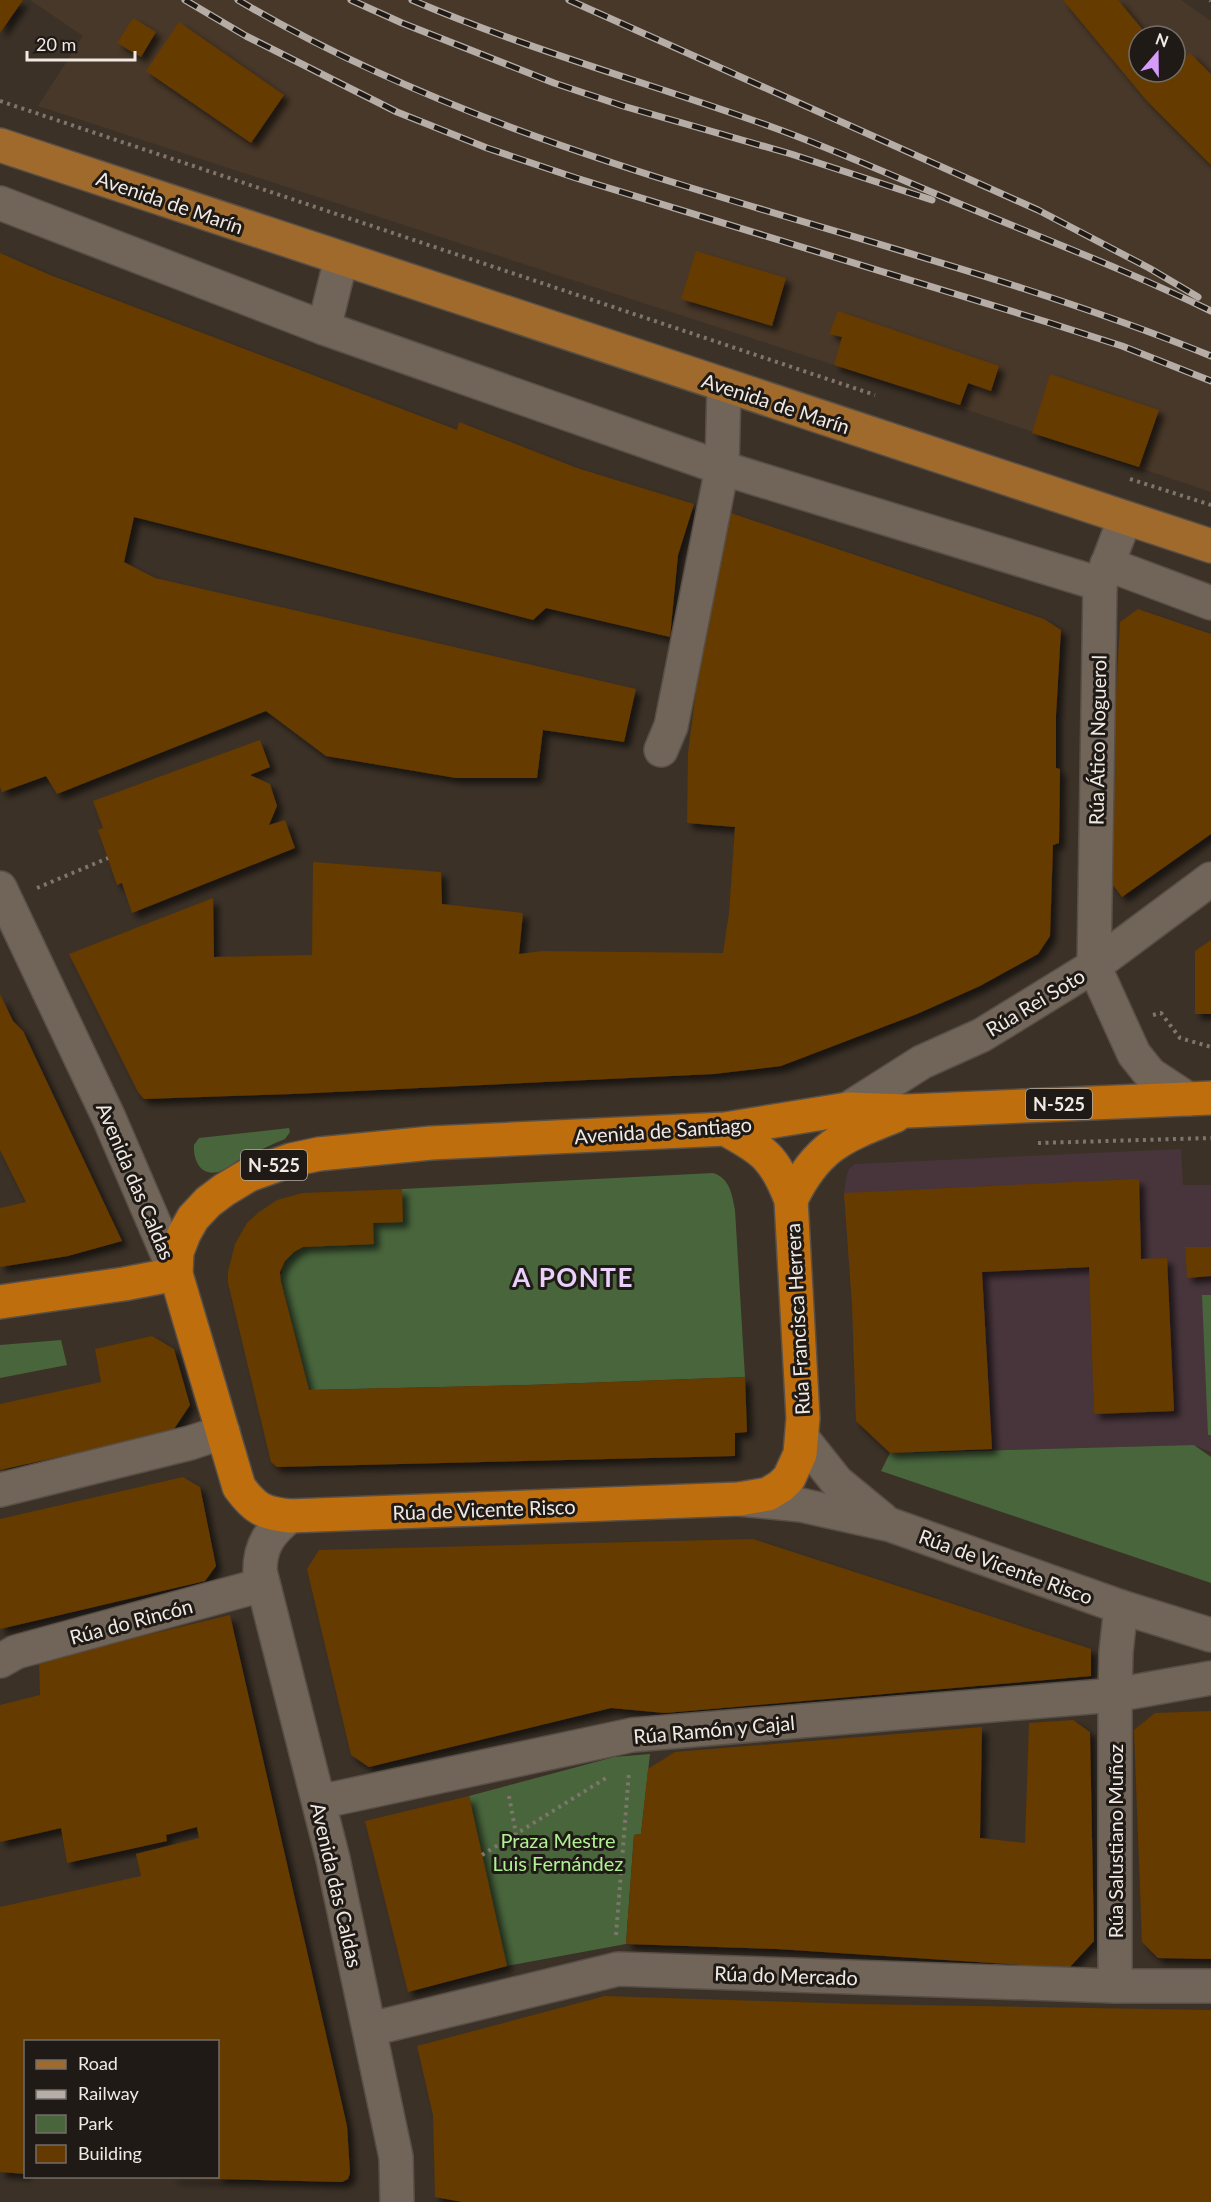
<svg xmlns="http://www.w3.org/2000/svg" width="1211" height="2202" font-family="Lato,sans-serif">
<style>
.built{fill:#483829;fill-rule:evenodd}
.education{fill:#48353c}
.green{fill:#48653c}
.building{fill:#653a00;filter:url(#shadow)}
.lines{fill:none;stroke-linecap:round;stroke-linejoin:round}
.minor-casing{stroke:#584f46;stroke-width:36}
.major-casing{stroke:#584f46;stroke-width:36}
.highway-casing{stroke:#584f46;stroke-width:36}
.path{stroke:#7e756c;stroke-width:4;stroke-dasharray:3 4.5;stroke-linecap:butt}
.minor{stroke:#71655a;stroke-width:33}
.major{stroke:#a06a2c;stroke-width:33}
.highway{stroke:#bf6e0e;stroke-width:33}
.rail-casing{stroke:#b5ada6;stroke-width:7}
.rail{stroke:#1f1a15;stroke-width:4.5;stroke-dasharray:14;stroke-linecap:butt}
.labels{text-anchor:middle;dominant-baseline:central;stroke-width:6;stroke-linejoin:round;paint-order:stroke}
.shield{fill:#1f1a15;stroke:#b2aca6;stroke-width:1.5}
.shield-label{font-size:18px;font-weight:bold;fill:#f1eae4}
.street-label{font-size:20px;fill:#f1eae4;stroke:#1f1a15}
.park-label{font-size:20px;fill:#aff193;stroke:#1f1a15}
.district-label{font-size:26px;font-weight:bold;letter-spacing:1.5px;fill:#e8d1fa;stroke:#1f1a15}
</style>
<defs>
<filter id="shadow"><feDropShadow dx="5.5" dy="5.5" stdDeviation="3" flood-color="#0009"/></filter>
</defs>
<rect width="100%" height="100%" fill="#3b3127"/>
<path class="built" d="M30 0H1181L1211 21V492L834 365 38 106 83 36ZM1139 36H1175V72H1139Z"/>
<path class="education" d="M1181 1149 1183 1185H1211V1452L1194 1445 890 1453 856 1421 852 1305 844 1193 846 1178 849 1169 855 1164Z"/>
<g class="green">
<path d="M289 1128 290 1132 285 1139C270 1145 256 1152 241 1159 234 1162 228 1169 221 1171 202 1178 193 1162 194 1145L199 1138Z"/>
<path d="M713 1173C730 1178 732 1195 735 1210L745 1377 529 1385 309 1390 281 1282C279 1265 288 1255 303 1247L374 1242 373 1223 403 1221 402 1189Z"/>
<path d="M1202 1295H1211V1435H1208Z"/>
<path d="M61 1340 67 1365 0 1378V1345Z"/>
<path d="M1194 1445 1211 1457V1583L881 1471 890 1453Z"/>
<path d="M650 1754 641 1834 634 1835 626 1944 507 1966 469 1796 614 1757Z"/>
</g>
<g class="building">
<path d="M0 0H23L0 33Z"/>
<path d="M1063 0H1118L1148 36H1139V72H1175V66L1190 53 1211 74V165L1147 101Z"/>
<path d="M133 18 156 32 141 57 117 43Z"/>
<path d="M179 22 284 95 251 143 146 71Z"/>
<path d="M696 251 786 278 772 326 681 299Z"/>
<path d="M0 253 50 275 457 430 459 422 577 468 694 504 678 555 670 637 546 608 533 620 282 554 134 517 124 562 155 578 636 689 624 742 543 730 537 778H456L326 756 266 711 57 794 46 776 2 792 0 787Z"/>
<path d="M838 311 999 366 991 391 968 383 960 405 834 365 842 337 829 334Z"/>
<path d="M1050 374 1159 410 1139 467 1032 433Z"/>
<path d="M728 512 1044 619 1061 630 1056 715V768L1060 769 1059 843 1053 845 1050 936 1038 954 980 986 917 1014 781 1066 714 1074 293 1094 144 1099 138 1092 69 954 213 898 214 957 312 955 313 862 441 872 442 904 523 913 519 954 543 951 723 953 729 913 735 827 687 823 688 752 713 562Z"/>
<path d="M1138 609 1211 634V834L1122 897 1110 881 1111 786 1120 622Z"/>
<path d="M260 740 270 767 250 775 270 784 277 806 269 825 285 820 295 848 132 913 122 883 117 885 98 830 103 828 93 801Z"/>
<path d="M1211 940V1014H1195V951Z"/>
<path d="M0 994 13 1021 23 1031 122 1241 68 1256 0 1267V1208L26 1202 0 1150Z"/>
<path d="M1139 1179 1141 1259 1167 1258 1174 1411 1094 1414 1089 1267 982 1272 992 1449 890 1453 856 1421 852 1305 844 1193Z"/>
<path d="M402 1189 403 1222 373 1223 374 1244 303 1247 294 1252 285 1261 280 1272 281 1282 309 1390 529 1385 745 1377 747 1432 735 1433V1456L277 1467 271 1462 228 1283V1272L235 1244 247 1223 259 1212 277 1200 302 1193Z"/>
<path d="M1185 1247H1211V1276L1187 1278Z"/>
<path d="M152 1336 174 1349 190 1405 172 1432 0 1470V1404L101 1382 95 1349Z"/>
<path d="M183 1477 200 1487 216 1566 205 1581 0 1629V1519Z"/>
<path d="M753 1539 1091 1649V1676L665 1713 611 1708 369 1767 351 1755 307 1569 319 1550Z"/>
<path d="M230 1615 347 2126 350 2173 348 2179 342 2182 172 2178V2176H218V2042H26V2174L0 2172V1907L141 1876 136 1854 199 1838 197 1827 166 1835 167 1841 67 1863 61 1828 0 1842V1705L40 1695 39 1661Z"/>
<path d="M1211 1711V1959L1158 1958 1142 1942 1134 1730 1155 1713Z"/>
<path d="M1073 1720 1090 1732 1094 1941 1069 1968 777 1949 626 1944 634 1835 641 1834 648 1769 675 1752 982 1727 980 1838 1025 1843 1029 1723Z"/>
<path d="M469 1796 507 1966 408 1992 365 1821Z"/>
<path d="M605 1996 859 2004 1211 2010V2202H462L435 2197 433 2115 417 2046Z"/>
</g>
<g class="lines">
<g class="minor-casing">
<g id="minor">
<path d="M0 203 324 328 722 468 1100 584"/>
<path d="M324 328 341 259"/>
<path d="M1125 518 1100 584 1094 966 1134 1054 1150 1074 1188 1099"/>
<path d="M1107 564 1211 603"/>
<path d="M661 750 671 726 722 468 724 386"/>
<path d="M0 888 109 1118 176 1274"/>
<path d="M848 1109 922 1062 982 1035 1094 966 1211 879"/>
<path d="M802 1438 837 1482 882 1519"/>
<path d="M0 1490 190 1443 223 1432"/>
<path d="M739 1499 801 1505 891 1525 1121 1607 1211 1635"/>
<path d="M290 1516C270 1532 260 1545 260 1571L333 1859 396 2157 397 2202"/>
<path d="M0 1661 16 1652 251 1588 262 1582"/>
<path d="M318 1798 333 1799 632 1735 1115 1695 1211 1678"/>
<path d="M1115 1986V1695L1116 1652 1121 1607"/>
<path d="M370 2032 379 2027 618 1969 1115 1986H1211"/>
</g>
</g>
<g class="major-casing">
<path id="major" d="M0 145 1211 546"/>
</g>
<g class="highway-casing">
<g id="highway">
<path d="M725 1129C764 1150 775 1158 791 1200L803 1418 800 1454 789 1478 781 1486 768 1494 739 1499 290 1516C263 1513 255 1509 239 1487L176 1274 177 1252 184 1234 193 1218 208 1202 224 1190 249 1175 291 1160 319 1154 431 1143 725 1129 848 1109 907 1111 1211 1098"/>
<path d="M791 1200C817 1146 842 1137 895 1116"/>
<path d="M0 1302 124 1284 176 1274"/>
</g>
</g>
<g class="path">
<path d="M1210 0 1211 1"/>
<path d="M0 101 875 395"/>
<path d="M1130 479 1211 505"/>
<path d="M37 888 108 858"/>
<path d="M1153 1015 1161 1013 1180 1038 1211 1047"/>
<path d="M1038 1143 1211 1138"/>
<path d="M509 1796 516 1834"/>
<path d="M482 1855 606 1778"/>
<path d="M616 1935 629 1772"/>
</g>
<use href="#minor" class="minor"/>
<use href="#major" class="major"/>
<use href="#highway" class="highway"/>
<g class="rail-casing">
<g id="rail">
<path d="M185 0 246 36 397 112 487 148 576 178 1050 323 1122 346 1211 381"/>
<path d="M238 0C539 178 891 226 1211 356"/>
<path d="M351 0 402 23 554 83 623 106 791 154 932 200"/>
<path d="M412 0C529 50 652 84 772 127 836 150 897 178 960 204 1044 239 1129 271 1211 311"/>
<path d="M569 0 1038 210 1149 268 1198 297"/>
</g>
</g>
<use href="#rail" class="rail"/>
</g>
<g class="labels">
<g class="shield">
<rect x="1026" y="1089" width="66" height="30" rx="4.5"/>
<rect x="241" y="1150" width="66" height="30" rx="4.5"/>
</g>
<g class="shield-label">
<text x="1059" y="1104">N-525</text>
<text x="274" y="1165">N-525</text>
</g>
<g class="street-label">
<text transform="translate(170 202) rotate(19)">Avenida de Marín</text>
<text transform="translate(776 403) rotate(18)">Avenida de Marín</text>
<text transform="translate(1097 740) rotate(-89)">Rúa Ático Noguerol</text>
<text transform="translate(1035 1002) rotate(-31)">Rúa Rei Soto</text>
<text transform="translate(663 1130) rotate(-4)">Avenida de Santiago</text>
<text transform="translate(136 1181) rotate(67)">Avenida das Caldas</text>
<text transform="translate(797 1319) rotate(-93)">Rúa Francisca Herrera</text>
<text transform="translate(484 1509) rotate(-2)">Rúa de Vicente Risco</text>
<text transform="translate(1006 1566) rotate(20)">Rúa de Vicente Risco</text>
<text transform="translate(131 1621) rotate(-15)">Rúa do Rincón</text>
<text transform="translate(714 1729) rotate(-5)">Rúa Ramón y Cajal</text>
<text transform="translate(1115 1841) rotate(-90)">Rúa Salustiano Muñoz</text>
<text transform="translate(337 1885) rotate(77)">Avenida das Caldas</text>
<text transform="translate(786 1975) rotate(2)">Rúa do Mercado</text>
</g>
<g class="park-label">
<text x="558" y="1840">Praza Mestre<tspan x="558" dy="23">Luis Fernández</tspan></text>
</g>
<g class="district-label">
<text x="573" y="1277">A PONTE</text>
</g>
</g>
<rect x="24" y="2040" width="195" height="138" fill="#1f1a15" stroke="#736d68" stroke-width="1.5"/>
<rect x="36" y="2060" width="30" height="9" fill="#a06a2c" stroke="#736d68" stroke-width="1.5"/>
<text x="78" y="2070" font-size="18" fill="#f1eae4">Road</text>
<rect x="36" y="2090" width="30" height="9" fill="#b5ada6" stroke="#736d68" stroke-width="1.5"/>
<text x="78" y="2100" font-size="18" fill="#f1eae4">Railway</text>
<rect x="36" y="2115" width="30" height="18" fill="#48653c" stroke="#736d68" stroke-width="1.5"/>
<text x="78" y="2130" font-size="18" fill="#f1eae4">Park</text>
<rect x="36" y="2145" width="30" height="18" fill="#653a00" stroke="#736d68" stroke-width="1.5"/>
<text x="78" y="2160" font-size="18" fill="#f1eae4">Building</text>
<g transform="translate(1157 54) rotate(20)"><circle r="28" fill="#1f1a15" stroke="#736d68" stroke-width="1.5"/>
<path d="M0-4.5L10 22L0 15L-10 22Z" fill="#d59cfb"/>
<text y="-9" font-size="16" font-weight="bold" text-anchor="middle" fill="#f1eae4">N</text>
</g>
<path d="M27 51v9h108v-9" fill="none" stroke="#f1eae4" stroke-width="3"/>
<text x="36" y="51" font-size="18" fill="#f1eae4" stroke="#1f1a15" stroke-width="4.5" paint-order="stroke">20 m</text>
</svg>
